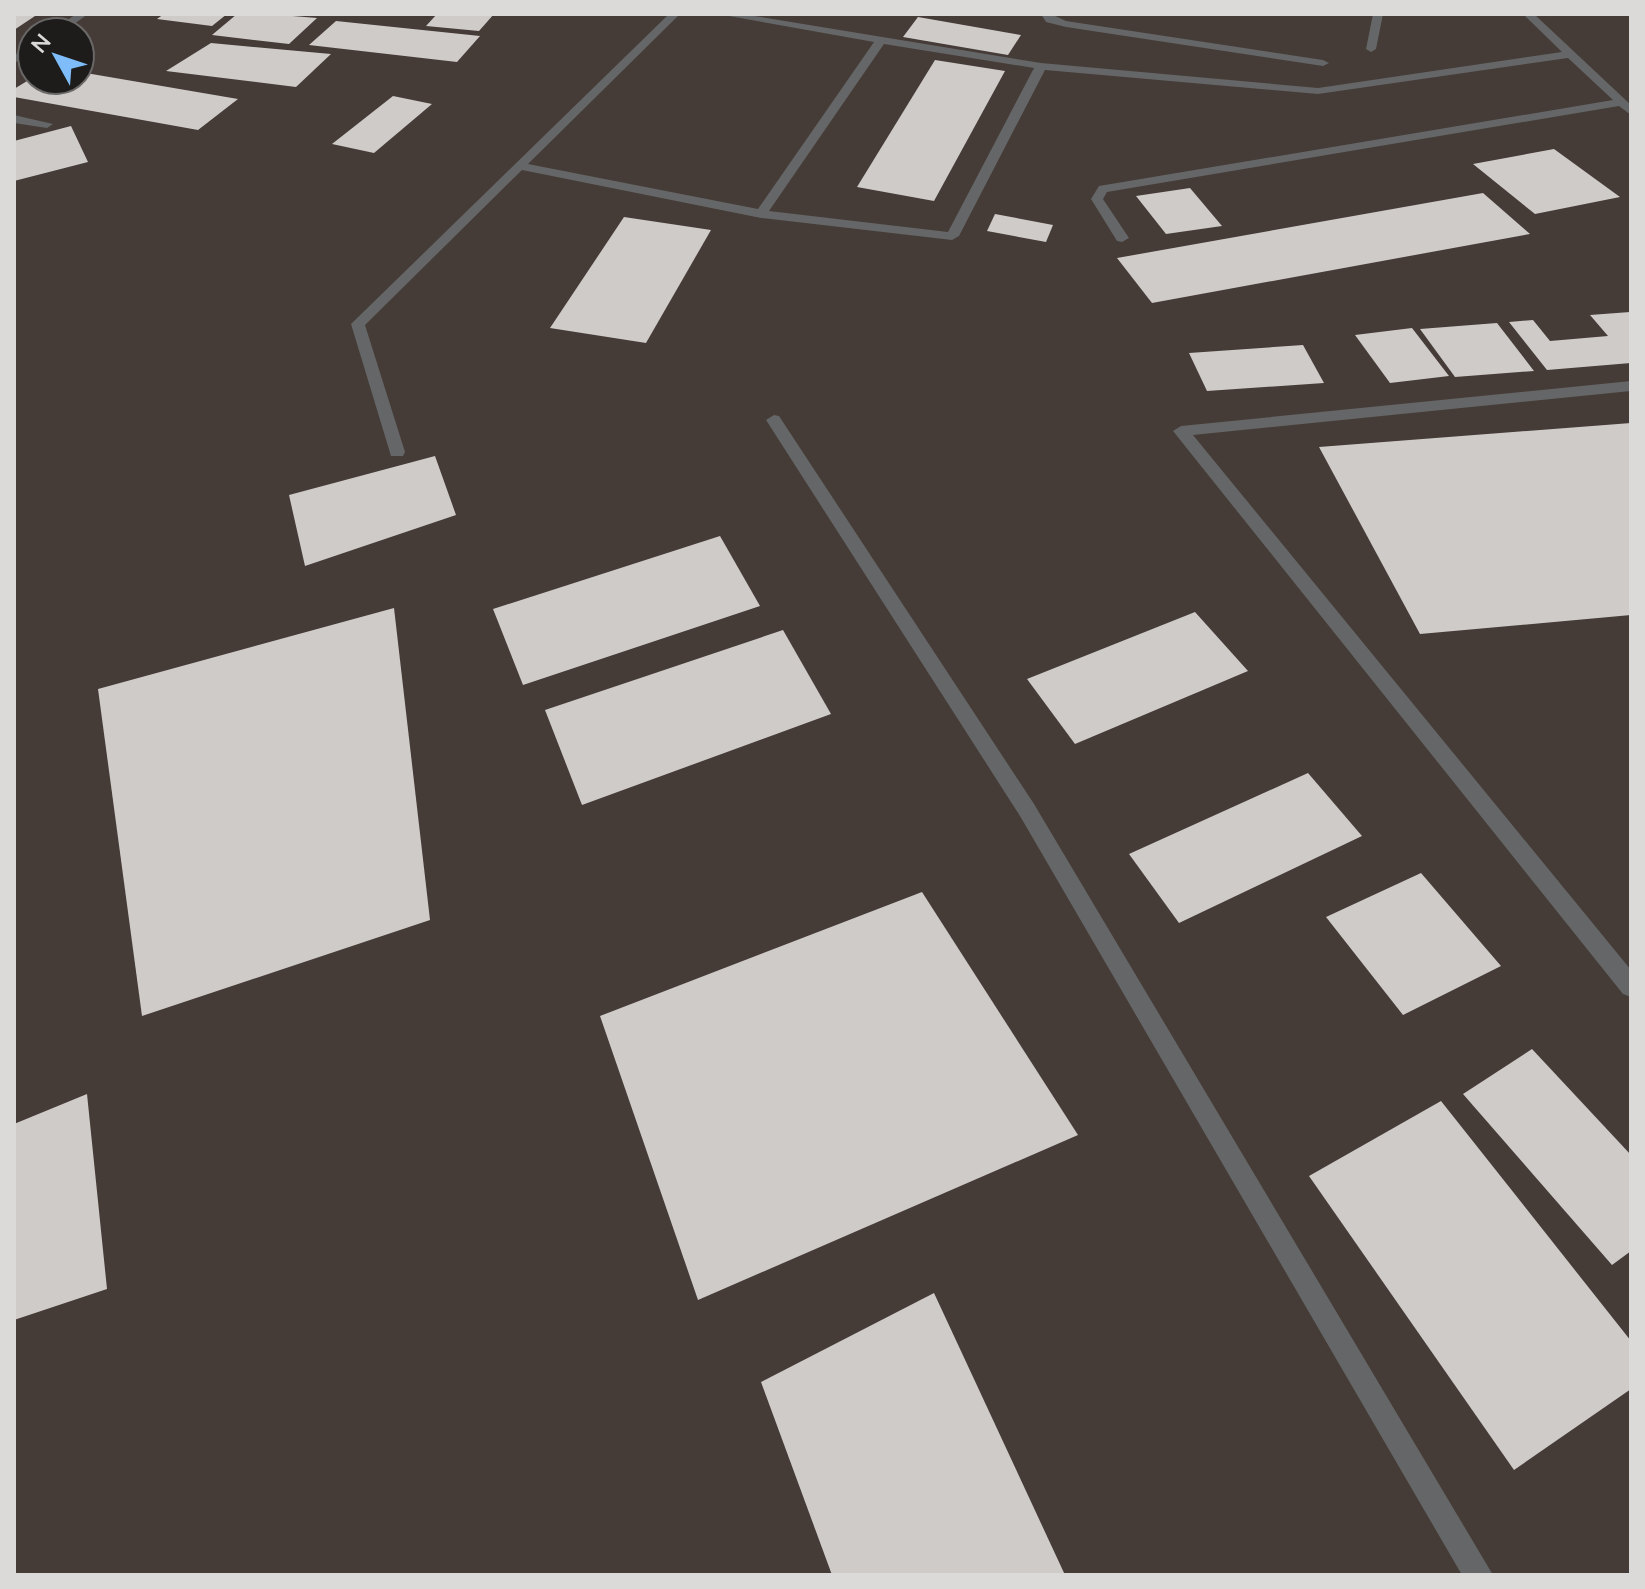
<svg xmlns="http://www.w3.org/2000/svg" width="1645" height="1589" font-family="'Nunito Sans',sans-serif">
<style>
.built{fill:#453b37;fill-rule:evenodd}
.building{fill:#cfcbc9}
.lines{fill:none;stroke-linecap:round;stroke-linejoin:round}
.lane{fill:#656667;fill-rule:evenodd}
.street{fill:#656667;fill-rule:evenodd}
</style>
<rect width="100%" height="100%" fill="#373432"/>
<path class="built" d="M14 14H1631V1575H14ZM32 32H80V80H32Z"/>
<g class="building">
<path d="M14 14H38L14 30Z"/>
<path d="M164 14H227L212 26 157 19Z"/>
<path d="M237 14H268L317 18 289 44 212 35Z"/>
<path d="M437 14H494L479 31 426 26Z"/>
<path d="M918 17 1021 35 1008 55 903 37Z"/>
<path d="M336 21 480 36 457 62 309 45Z"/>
<path d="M211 43 331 54 296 87 166 71Z"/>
<path d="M935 60 1005 71 934 201 857 187Z"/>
<path d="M80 72 238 99 198 130 14 97V89L32 78 80 80Z"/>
<path d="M393 96 432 104 374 153 332 144Z"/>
<path d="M71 126 88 162 14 181V141Z"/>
<path d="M1554 149 1620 197 1535 214 1473 164Z"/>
<path d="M1190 188 1222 226 1166 234 1136 196Z"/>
<path d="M1483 193 1530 234 1152 303 1117 258Z"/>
<path d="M995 214 1053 225 1046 242 987 231Z"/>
<path d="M624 217 711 230 646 343 550 328Z"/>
<path d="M1630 312 1631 363 1547 370 1509 322 1533 320 1550 341 1608 336 1590 315Z"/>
<path d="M1497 323 1534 371 1455 377 1420 329Z"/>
<path d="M1412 328 1449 376 1390 383 1355 335Z"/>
<path d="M1303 345 1324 383 1207 391 1189 353Z"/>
<path d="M1631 423V615L1420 634 1319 447Z"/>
<path d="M435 456 456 515 305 566 289 495Z"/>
<path d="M720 536 760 606 523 685 493 609Z"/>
<path d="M394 608 430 920 142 1016 98 689Z"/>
<path d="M1195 612 1248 671 1075 744 1027 679Z"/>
<path d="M783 630 831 714 582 805 545 710Z"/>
<path d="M1308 773 1362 836 1179 923 1129 854Z"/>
<path d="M1421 873 1501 966 1403 1015 1326 917Z"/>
<path d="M922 892 1078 1135 698 1300 600 1016Z"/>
<path d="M1532 1049 1631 1155V1251L1612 1265 1463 1094Z"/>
<path d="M87 1094 107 1289 14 1320V1124Z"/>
<path d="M1441 1101 1631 1341V1389L1514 1470 1309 1176Z"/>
<path d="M934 1293 1065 1575H832L761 1382Z"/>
</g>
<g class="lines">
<g class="lane">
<path d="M1041 14H1051L1066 21 1323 60 1329 63 1323 66 1066 27 1046 22Z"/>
<path d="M1373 14H1383L1376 49 1371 52 1366 49Z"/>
<path d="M1631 381V391L1193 435 1631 970V997L1623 994 1173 431 1181 426Z"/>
</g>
<g class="street">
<path d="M76 14H88L63 32H51Z"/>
<path d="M669 14H680L528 164 758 209 874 42 718 14H742L1041 63 1318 88 1562 52 1523 14H1534L1631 105V115L1619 106 1107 192 1103 199 1129 238 1122 242 1117 241 1091 199 1099 186 1613 100 1568 58 1318 94 1045 70 959 236 952 240 761 218 522 170 365 325 405 452 403 456H391L351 324ZM884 44 1034 68 948 232 769 211Z"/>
<path d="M32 45V53L14 63V55Z"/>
<path d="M14 115 53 124 47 128 14 123Z"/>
<path d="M774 415 779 416 1034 804 1493 1575H1462L1020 816 766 420Z"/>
</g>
</g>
<rect width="1645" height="1589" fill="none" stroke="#dcdad9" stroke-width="32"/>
<g transform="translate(56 56) rotate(310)"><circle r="38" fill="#1d1c1b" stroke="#696867" stroke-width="2"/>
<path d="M0-6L14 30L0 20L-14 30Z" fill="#7ebdf9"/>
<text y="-12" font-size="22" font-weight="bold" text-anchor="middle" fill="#dcdad9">N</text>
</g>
</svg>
